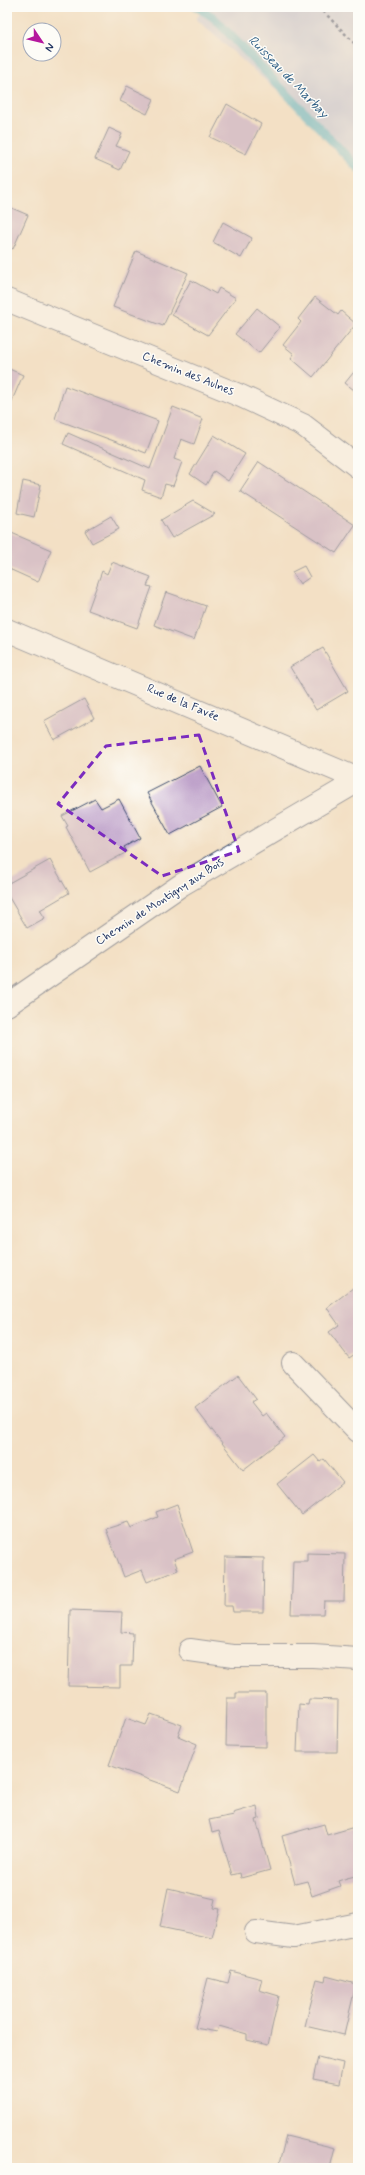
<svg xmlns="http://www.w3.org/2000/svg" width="365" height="2175" font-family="Mynerve,sans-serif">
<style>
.industrial{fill:#bcc3de}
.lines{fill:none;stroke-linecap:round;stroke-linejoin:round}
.stream{stroke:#4ab0c9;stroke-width:9}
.building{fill:#bb9dc8}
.minor-casing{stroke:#3b4a6d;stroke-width:24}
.path{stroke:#3b4a6d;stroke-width:2.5;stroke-dasharray:3 3;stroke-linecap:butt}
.minor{stroke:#fff;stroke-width:22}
.marked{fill:none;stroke:#7b2cbf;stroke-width:3;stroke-dasharray:8 5;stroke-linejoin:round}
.labels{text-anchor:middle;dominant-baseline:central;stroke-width:3;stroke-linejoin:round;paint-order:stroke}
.street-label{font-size:12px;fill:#1b2f5e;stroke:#fdfcf7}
.water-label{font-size:13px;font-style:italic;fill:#2b5c83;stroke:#fdfcf7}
</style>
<rect width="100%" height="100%" fill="#fdfcf7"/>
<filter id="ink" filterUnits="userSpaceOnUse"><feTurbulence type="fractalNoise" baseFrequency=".025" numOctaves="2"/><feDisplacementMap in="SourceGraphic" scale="8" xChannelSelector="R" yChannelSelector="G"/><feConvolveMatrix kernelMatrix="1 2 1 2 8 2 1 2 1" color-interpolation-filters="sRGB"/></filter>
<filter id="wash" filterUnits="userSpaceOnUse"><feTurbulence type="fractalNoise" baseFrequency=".012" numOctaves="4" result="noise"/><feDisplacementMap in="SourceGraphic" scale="16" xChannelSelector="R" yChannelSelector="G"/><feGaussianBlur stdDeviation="0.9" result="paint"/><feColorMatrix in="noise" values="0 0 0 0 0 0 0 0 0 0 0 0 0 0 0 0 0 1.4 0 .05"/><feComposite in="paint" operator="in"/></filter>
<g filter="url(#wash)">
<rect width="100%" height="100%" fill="#f3e0c5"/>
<path class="industrial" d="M205 7H358V163L196 19Z"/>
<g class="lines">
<path class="stream" d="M197 7 213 17 358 168"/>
</g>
<g id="blocks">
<g class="building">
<path d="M127 86 154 99 147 114 120 101Z"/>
<path d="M227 104 261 124 246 154 210 137Z"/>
<path d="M109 128 122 134 116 146 129 151 120 170 95 159Z"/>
<path d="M7 206 28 215 13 249 7 246Z"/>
<path d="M223 222 252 238 241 258 213 242Z"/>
<path d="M136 251 188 273 163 326 113 307Z"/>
<path d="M191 280 216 294 219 288 236 298 208 335 172 315Z"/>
<path d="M315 297 338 315 341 311 356 324 313 377 291 358 294 354 283 345 301 322 298 319Z"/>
<path d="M257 308 280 327 259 353 235 334Z"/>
<path d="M358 367V393L345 383Z"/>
<path d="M7 368 23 375 8 410H7Z"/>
<path d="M65 386 158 421 146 453 55 419Z"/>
<path d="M173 407 203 419 194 444 181 439 174 459 182 462 173 486 165 484 161 497 142 490 145 480 63 444 68 433 150 469Z"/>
<path d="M214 435 245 454 228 481 214 471 206 485 190 474Z"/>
<path d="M259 462 355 525 336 553 240 491Z"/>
<path d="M23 481 41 485 34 517 17 513Z"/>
<path d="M193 501 215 514 172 538 161 520Z"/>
<path d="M111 516 119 529 92 543 85 531Z"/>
<path d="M7 531 51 550 38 582 7 568Z"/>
<path d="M112 562 151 577 147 586 152 587 137 628 88 610 102 571 107 574Z"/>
<path d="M304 566 310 577 300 584 292 572Z"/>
<path d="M166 592 206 606 194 640 154 625Z"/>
<path d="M323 648 348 691 316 710 290 667Z"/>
<path d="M84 699 94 718 54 740 44 721Z"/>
<path d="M200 766 222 807 170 835 147 793Z"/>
<path d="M95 799 101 808 119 799 140 838 124 847 127 852 90 872 66 827 68 826 62 816Z"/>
<path d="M50 860 69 893 40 910 45 918 27 928 7 894V884Z"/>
<path d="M358 1284V1352L349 1358 329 1332 339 1325 327 1308Z"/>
<path d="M238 1375 256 1399 251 1402 262 1416 266 1413 285 1437 243 1470 195 1408Z"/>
<path d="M314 1455 320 1462 324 1459 343 1482 302 1515 277 1484Z"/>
<path d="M177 1504 193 1552 174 1559 178 1570 147 1582 142 1570 124 1577 106 1529 128 1522 131 1528 158 1517 156 1512Z"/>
<path d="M307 1553 345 1554 344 1601H324L323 1614H291L293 1561H307Z"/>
<path d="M225 1557 264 1558 263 1612H233L232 1606H224Z"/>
<path d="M70 1610 122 1612 121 1632 133 1633 132 1666H120V1687L68 1686Z"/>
<path d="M236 1693H266V1747L226 1746 227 1698H236Z"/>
<path d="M309 1699 338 1700 337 1752H297L299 1704 308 1705Z"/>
<path d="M151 1714 182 1725 178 1736 197 1744 180 1791 109 1765 126 1718 146 1725Z"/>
<path d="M257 1806 259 1819 256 1820 270 1870 241 1878 240 1873 232 1875 219 1830 212 1832 209 1820 234 1815 233 1813Z"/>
<path d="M324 1824 327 1835 358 1826V1881L356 1882 355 1876 347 1878 338 1881 340 1886 312 1896 307 1881 295 1884 282 1836Z"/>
<path d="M168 1888 215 1899 213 1908 219 1909 212 1938 160 1927Z"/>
<path d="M231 1971 262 1979 259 1990 279 1996 268 2045 247 2040V2034L219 2026 217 2032 195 2028 208 1978 228 1983Z"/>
<path d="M326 1976 356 1984 344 2035 305 2026 317 1979 325 1981Z"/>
<path d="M318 2057 343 2063 339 2084 313 2079Z"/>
<path d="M286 2136 335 2148 330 2168H278Z"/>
</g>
</g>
</g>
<g filter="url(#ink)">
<use href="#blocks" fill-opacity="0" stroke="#3b4a6d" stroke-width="1"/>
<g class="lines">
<g class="minor-casing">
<g id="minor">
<path d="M7 300 241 396 303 425 358 467"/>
<path d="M7 630 358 779"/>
<path d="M7 1005 181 885 358 781"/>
<path d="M293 1363 358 1431"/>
<path d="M190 1650 233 1656H313L358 1659"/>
<path d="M256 1932 294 1937 358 1924"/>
</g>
</g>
<path class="path" d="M319 7 358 47"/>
<use href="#minor" class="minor"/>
</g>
</g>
<path d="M0 0H365V2175H0ZM199 735 239 851 162 876 58 804 106 746Z" fill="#f3e0c5" fill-opacity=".55" fill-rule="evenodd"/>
<path class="marked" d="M199 735 239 851 162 876 58 804 106 746Z"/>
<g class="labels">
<g class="street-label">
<text transform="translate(188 374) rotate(22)">Chemin des Aulnes</text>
<text transform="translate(183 703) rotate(23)">Rue de la Favée</text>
<text transform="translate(160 902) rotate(-33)">Chemin de Montigny aux Bois</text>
</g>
<g class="water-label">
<text transform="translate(288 77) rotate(46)">Ruisseau de Marbay</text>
</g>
</g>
<rect width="365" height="2175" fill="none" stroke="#fdfcf7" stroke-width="24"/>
<g transform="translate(42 42) rotate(125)"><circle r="19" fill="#fdfcf7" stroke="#a3aaba"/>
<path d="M0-3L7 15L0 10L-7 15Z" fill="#b5179e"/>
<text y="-6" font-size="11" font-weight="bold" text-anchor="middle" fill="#1b2f5e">N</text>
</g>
</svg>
